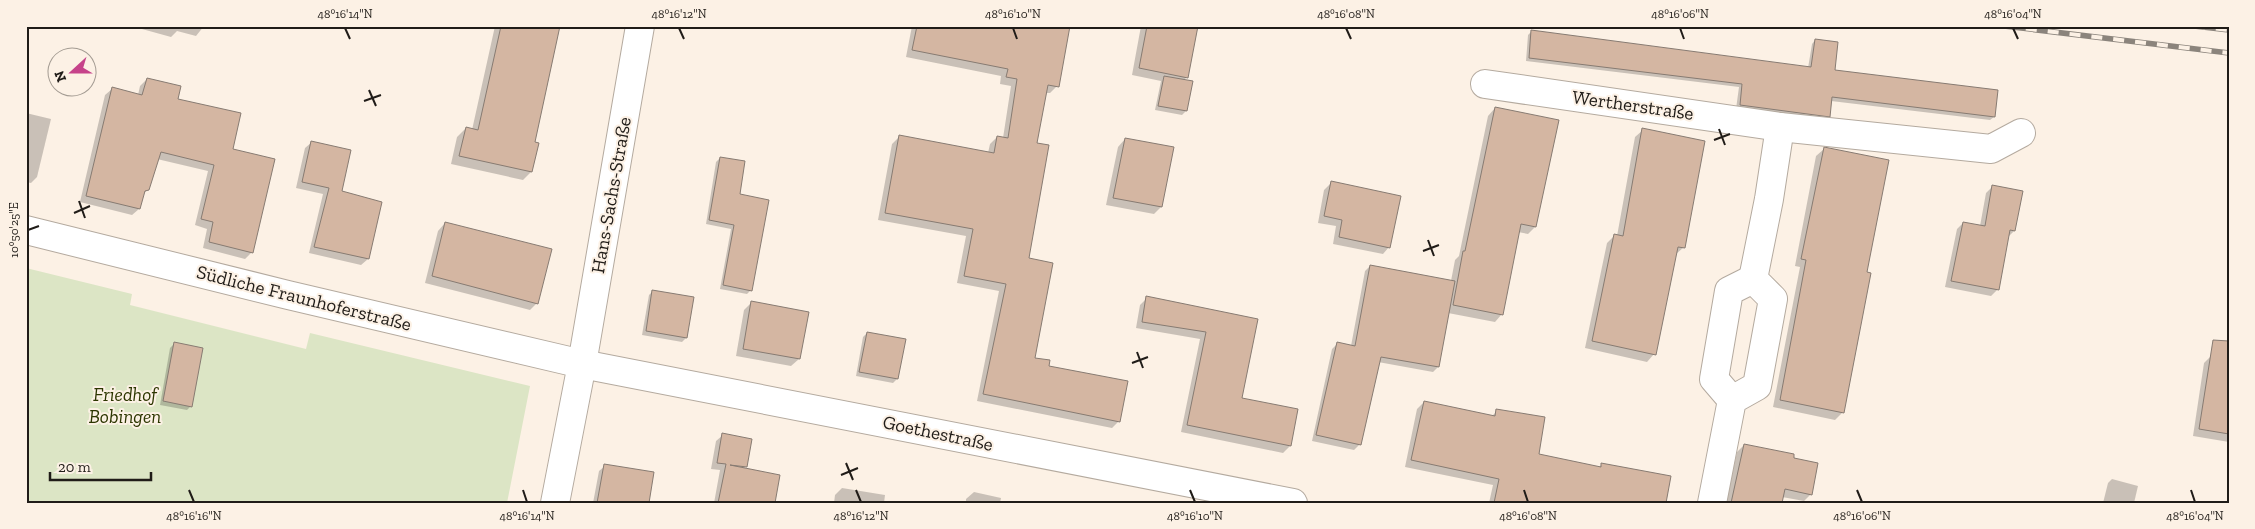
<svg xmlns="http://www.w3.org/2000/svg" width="2255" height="529" font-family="'Zilla Slab',serif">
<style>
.green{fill:#dce5c5}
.shadow{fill:#0003}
.building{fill:#d4b6a2;stroke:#877b72}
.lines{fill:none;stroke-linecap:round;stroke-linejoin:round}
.street-casing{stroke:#b4aa9f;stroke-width:30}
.street{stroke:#fff;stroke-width:28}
.rail-casing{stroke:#8b847c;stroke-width:5.5}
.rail{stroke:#fcf1e5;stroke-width:4;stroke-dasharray:11;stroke-linecap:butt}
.ticks{fill:none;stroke:#201c18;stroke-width:2}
.labels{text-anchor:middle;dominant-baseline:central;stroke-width:4;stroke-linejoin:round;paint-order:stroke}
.street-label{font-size:19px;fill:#201c18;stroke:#fcf1e5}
.park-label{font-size:19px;font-style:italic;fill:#2c3600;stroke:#fcf1e5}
.neatline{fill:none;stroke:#201c18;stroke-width:2}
.ticks-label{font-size:12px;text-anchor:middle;fill:#201c18}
</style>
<rect width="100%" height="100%" fill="#fcf1e5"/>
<path class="green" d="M26 268 132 294 130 305 306 349 310 333 530 386 507 503H26Z"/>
<g class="shadow">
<path d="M142 26H204L196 36 177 31 171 37 142 29Z"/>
<path d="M495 26H559L533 143 531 172 523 180 451 164 457 137 466 128 472 130Z"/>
<path d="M912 26H1068L1057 86 1050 93H1046L1035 144 1027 259 1033 359 1048 367 1119 421 1112 428 977 401 999 291 957 283 966 236 878 220 892 144 899 137 988 153 990 144 997 137 1003 138 1011 86 1000 84 1001 76 906 57Z"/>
<path d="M1141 26H1196L1187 77 1183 81 1191 82 1186 111 1182 115 1155 110 1161 81 1132 75Z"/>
<path d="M1532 31 1808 68 1812 44 1815 40 1833 71 1994 117 1990 120 1831 101 1829 116 1825 120 1736 109 1739 87 1526 61 1528 35Z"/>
<path d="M147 79 176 100 232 150 252 252 245 259 203 248 207 229 195 225 208 171 157 159 148 189 142 195 139 209 132 215 80 202 105 95 112 89 138 95 140 86Z"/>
<path d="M1495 108 1535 227 1528 234 1518 232 1502 314 1495 322 1448 313 1438 367 1433 372 1378 362 1360 444 1354 450 1312 441 1332 349 1338 343 1351 346 1365 271 1370 266 1451 281 1455 260 1459 256 1488 116Z"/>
<path d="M26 113 51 119 37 177 31 183 26 182Z"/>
<path d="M1643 130 1684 247 1675 255 1654 354 1647 362 1585 348 1607 243 1614 236H1617L1635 137Z"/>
<path d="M1125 139 1161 207 1154 214 1106 205 1118 147Z"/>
<path d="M312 142 340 192 368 259 361 265 309 253 323 194 296 188 305 148Z"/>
<path d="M1824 149 1843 412 1835 420 1773 407 1800 267 1795 266 1816 156Z"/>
<path d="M720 158 738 195 751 290 747 294 720 289 731 229 706 224 716 162Z"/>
<path d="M1331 183 1389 247 1383 254 1333 244 1336 226 1318 223 1324 190Z"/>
<path d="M1992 187 2021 192 2014 231 2008 237 1998 289 1991 296 1945 287 1957 229 1963 223 1980 226 1986 193Z"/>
<path d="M445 223 537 303 530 310 425 283 438 231Z"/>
<path d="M653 291 693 298 686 338 682 342 642 335 649 295Z"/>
<path d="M1147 298 1257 320 1241 399 1290 446 1283 453 1181 432 1200 339 1136 328 1140 305Z"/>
<path d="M752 302 807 313 799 359 791 366 736 356 744 310Z"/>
<path d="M867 333 897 379 893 383 856 376 863 337Z"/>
<path d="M174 344 191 406 187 410 160 405 170 348Z"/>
<path d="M2212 355 2229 358V442L2193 436 2204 363Z"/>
<path d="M1424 402 1491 417 1497 411 1537 455 1598 468 1602 464 1665 503H1489L1493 485 1405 467 1417 409Z"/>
<path d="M723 435 745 467 743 469 773 503H714L720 470 711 469 716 441Z"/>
<path d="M1744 445 1811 494 1804 501 1782 497 1781 503H1726L1737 452Z"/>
<path d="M605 466 648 503H593L599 471Z"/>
<path d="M2112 479 2138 486 2134 503H2103L2108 483Z"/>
<path d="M842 488 885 495 884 503H834L835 495Z"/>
<path d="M974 492 1001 498 1000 503H966V499Z"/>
</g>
<g class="building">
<path d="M501 26H560L535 142 539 143 532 172 459 156 466 127 478 130Z"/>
<path d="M917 26H1070L1059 87 1048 85 1037 143 1049 145 1029 258 1053 263 1035 358 1050 360 1049 366 1128 381 1120 422 983 394 1006 284 964 276 973 229 885 213 899 135 994 153 997 136 1008 138 1017 79 1006 77 1008 69 912 50Z"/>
<path d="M1147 26H1198L1188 78 1139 68Z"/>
<path d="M1531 30 1811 67 1815 39 1838 42 1835 70 1998 90 1995 117 1832 97 1830 117 1740 105 1742 84 1529 58Z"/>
<path d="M1164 76 1193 81 1187 111 1158 106Z"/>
<path d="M147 78 181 86 178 99 241 113 233 149 275 159 253 253 209 242 213 222 201 219 214 165 161 152 149 190 145 191 140 209 86 196 112 87 142 95Z"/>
<path d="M1495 107 1559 120 1536 227 1521 224 1503 315 1453 305 1463 251H1465Z"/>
<path d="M1642 128 1705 141 1685 248 1678 247 1656 355 1592 341 1614 234 1623 236Z"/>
<path d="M1125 138 1174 147 1162 207 1113 198Z"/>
<path d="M311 141 351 150 342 191 382 202 369 259 314 247 329 188 302 182Z"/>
<path d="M1824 147 1889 160 1867 272 1871 273 1844 413 1780 400 1806 260 1801 259Z"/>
<path d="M720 157 745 161 740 194 769 200 752 291 723 285 734 225 709 220Z"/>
<path d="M1331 181 1401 196 1390 248 1339 237 1342 220 1324 216Z"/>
<path d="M1992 185 2023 191 2015 231 2010 230 1999 290 1951 281 1963 222 1985 226Z"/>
<path d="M445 222 552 249 538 304 432 276Z"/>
<path d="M1370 265 1455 281 1439 367 1381 357 1361 445 1316 435 1337 342 1355 346Z"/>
<path d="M652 290 694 297 687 338 646 331Z"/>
<path d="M1146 296 1258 319 1242 398 1298 409 1291 446 1187 425 1206 332 1142 322Z"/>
<path d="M751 301 809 312 800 359 743 349Z"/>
<path d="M867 332 906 339 898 379 859 372Z"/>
<path d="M2213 340 2229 341V434L2199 429Z"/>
<path d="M174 342 203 348 192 407 163 401Z"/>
<path d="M1424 401 1495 416 1496 409 1545 417 1539 454 1601 467V463L1671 476 1666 503H1494L1499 479 1411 460Z"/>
<path d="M722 433 752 439 747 467 730 465 780 475 775 503H718L726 464 717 463Z"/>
<path d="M1744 444 1794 454V458L1818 463 1812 495 1785 489 1782 503H1731Z"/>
<path d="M604 464 654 472 649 503H597Z"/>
</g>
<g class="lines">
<g class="street-casing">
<g id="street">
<path d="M1485 84 1780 127 1991 149 2021 133"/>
<path d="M26 230 288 295 582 364 1293 503"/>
<path d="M1732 400 1714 379 1729 291 1753 279"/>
<path d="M555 503 582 364 640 26"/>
<path d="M1712 503 1732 400 1757 386 1773 299 1753 279 1769 199 1780 127"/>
</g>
</g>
<use href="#street" class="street"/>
<g class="rail-casing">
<g id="rail">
<path d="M2004 26 2229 53"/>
<path d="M2194 26 2229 30"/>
</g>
</g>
<use href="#rail" class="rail"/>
</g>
<path class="ticks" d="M345 28 350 39M679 28 684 39M1013 28 1017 39M1346 28 1351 39M1680 28 1684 39M2013 28 2018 39M369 90 376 106M364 101 381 95M1719 129 1725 145M1714 140 1730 134M79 201 85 218M74 213 90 206M28 230 39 226M1428 240 1434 256M1423 251 1439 245M1137 352 1143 368M1132 363 1148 357M846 463 853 480M841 475 858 468M189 490 194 502M523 490 527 502M856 490 861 502M1190 490 1195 502M1524 490 1528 502M1857 490 1862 502M2191 490 2195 502"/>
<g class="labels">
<g class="street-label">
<text transform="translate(1633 105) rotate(8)">Wertherstraße</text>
<text transform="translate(611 195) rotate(-80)">Hans-Sachs-Straße</text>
<text transform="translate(304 298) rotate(14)">Südliche Fraunhoferstraße</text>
<text transform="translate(938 433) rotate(12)">Goethestraße</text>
</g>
<g class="park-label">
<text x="125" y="394">Friedhof<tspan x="125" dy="22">Bobingen</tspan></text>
</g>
</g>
<rect width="2255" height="529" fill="none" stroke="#fcf1e5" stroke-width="55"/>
<g transform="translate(72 72) rotate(249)"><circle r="24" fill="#fcf1e5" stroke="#a49c93"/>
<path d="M0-4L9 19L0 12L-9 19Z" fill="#c6438a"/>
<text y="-8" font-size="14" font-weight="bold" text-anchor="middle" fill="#201c18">N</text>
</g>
<path d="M50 472v8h101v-8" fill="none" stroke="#201c18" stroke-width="2.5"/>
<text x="58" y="472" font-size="15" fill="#201c18" stroke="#fcf1e5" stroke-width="4" paint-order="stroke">20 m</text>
<rect x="28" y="28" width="2200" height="474" class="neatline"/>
<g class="ticks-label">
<text x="345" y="18">48°16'14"N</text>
<text x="679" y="18">48°16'12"N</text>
<text x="1013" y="18">48°16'10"N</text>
<text x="1346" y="18">48°16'08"N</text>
<text x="1680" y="18">48°16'06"N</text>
<text x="2013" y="18">48°16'04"N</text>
<text transform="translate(14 230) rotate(-90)" y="4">10°50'25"E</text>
<text x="194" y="520">48°16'16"N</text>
<text x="527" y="520">48°16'14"N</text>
<text x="861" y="520">48°16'12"N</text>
<text x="1195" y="520">48°16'10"N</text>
<text x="1528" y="520">48°16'08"N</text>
<text x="1862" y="520">48°16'06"N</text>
<text x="2195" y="520">48°16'04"N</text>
</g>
</svg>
